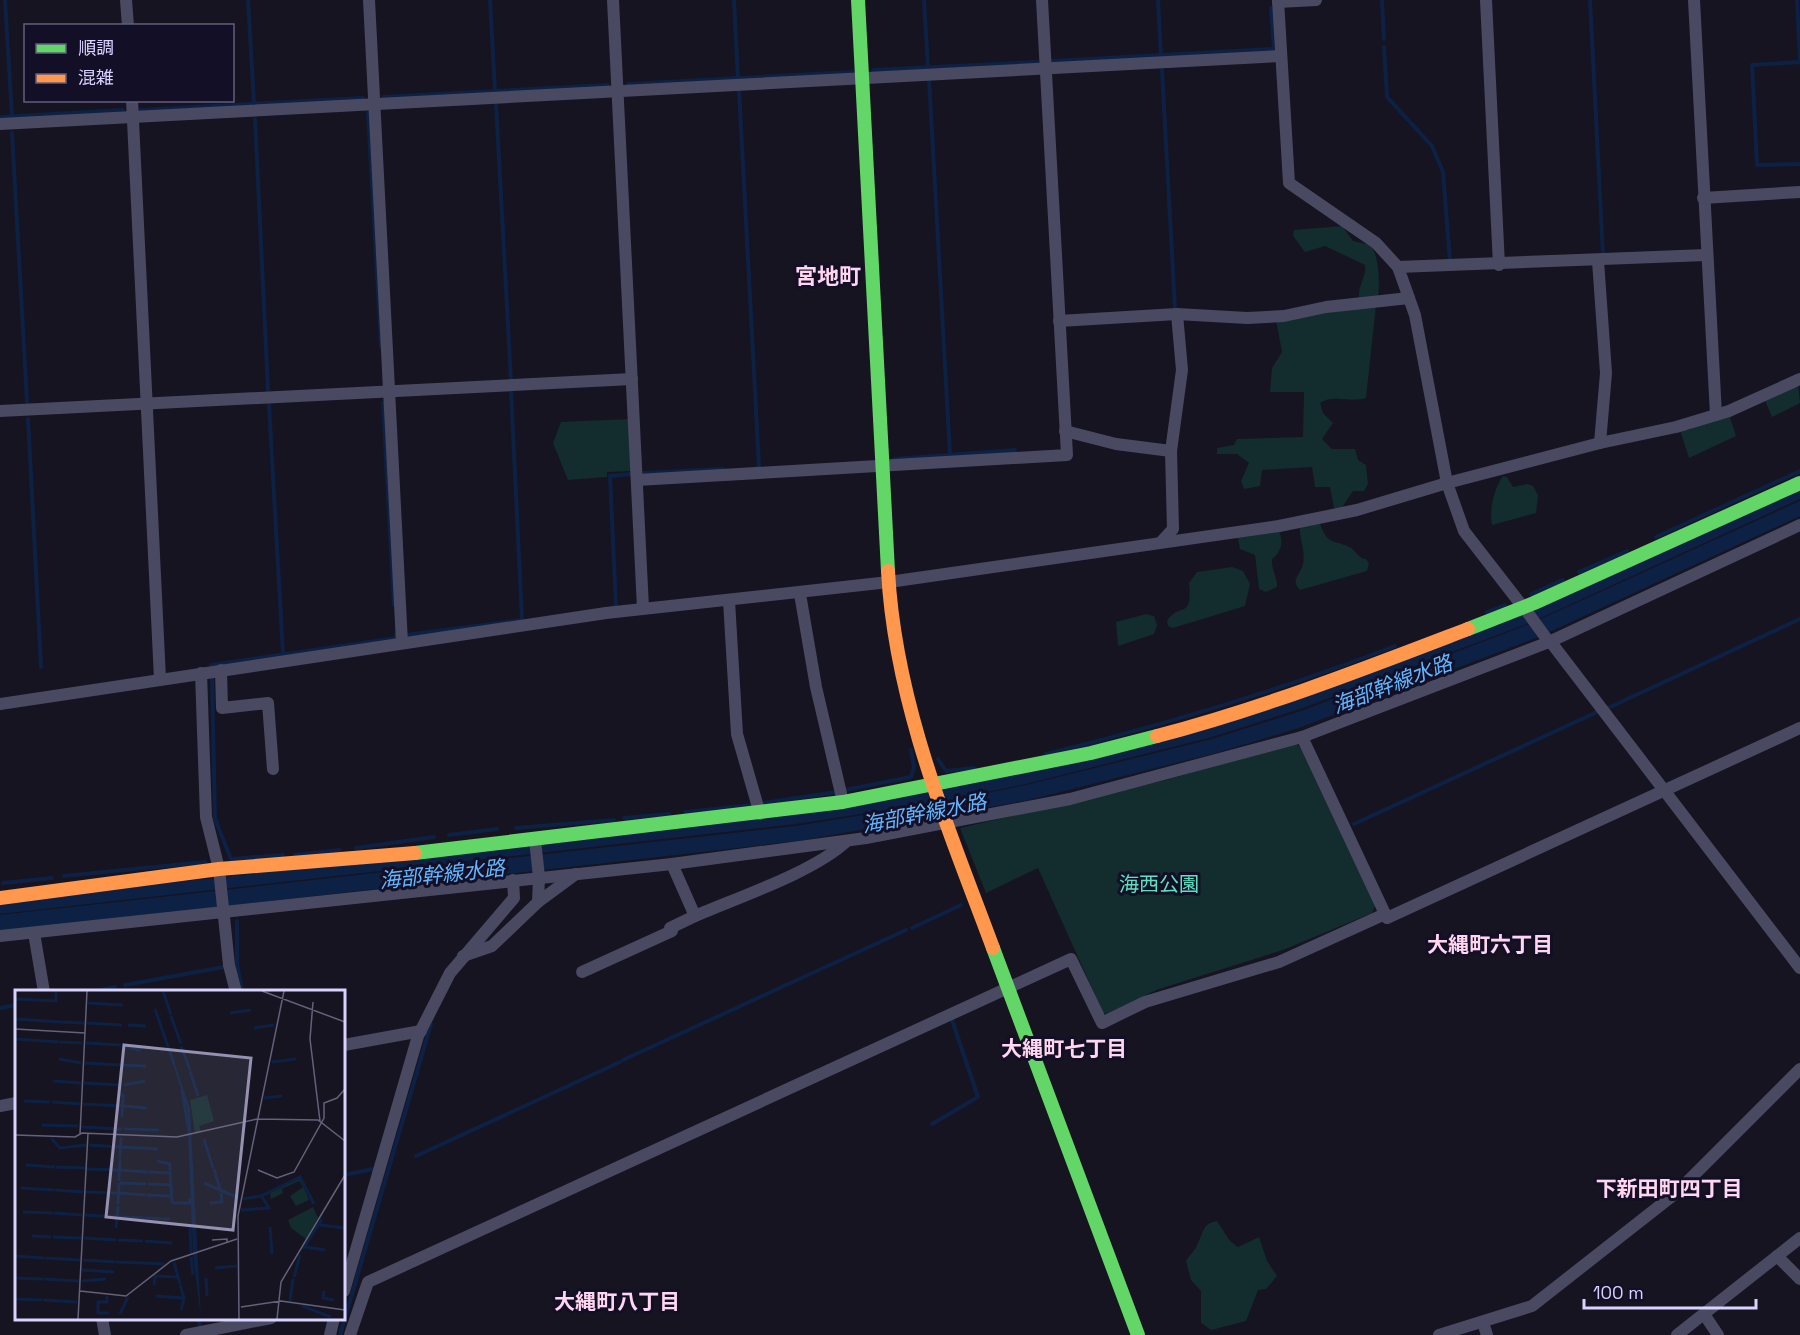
<svg xmlns="http://www.w3.org/2000/svg" width="1800" height="1335" font-family="'Space Grotesk','Noto Sans JP',sans-serif">
<style>
.green{fill:#132c2d}
.water{fill:#0d2144}
.lines{fill:none;stroke-linecap:round;stroke-linejoin:round}
.stream{stroke:#0d2144;stroke-width:4}
.street{stroke:#4a4962;stroke-width:12}
.fast{stroke:#63d668;stroke-width:14}
.slow{stroke:#ff974d;stroke-width:14}
.labels{text-anchor:middle;dominant-baseline:central;stroke-width:6;stroke-linejoin:round;paint-order:stroke}
.park-label{font-size:20px;fill:#5fe0c0;stroke:#130f26}
.water-label{font-size:21px;font-style:italic;fill:#62b6ff;stroke:#130f26}
.neighbourhood-label{font-size:21px;font-weight:bold;fill:#ffd6f0;stroke:#130f26}
.quarter-label{font-size:22px;font-weight:bold;fill:#ffd6f0;stroke:#130f26}
.inset-river{fill:none;stroke:#0d2144;stroke-width:3}
.inset-road{fill:none;stroke:#64617a;stroke-width:1.5}
.view{fill:#9591b1;fill-opacity:0.15;stroke:#9591b1;stroke-width:3}
.inset-edge{fill:none;stroke:#d9d4ff;stroke-width:3}
</style>
<rect width="100%" height="100%" fill="#161421"/>
<g class="green">
<path d="M1342 226 1353 241 1371 245C1379 258 1380 282 1378 297H1359C1358 285 1367 276 1365 265L1325 246 1305 252 1293 236 1294 230Z"/>
<path d="M1376 305 1366 398C1351 403 1333 394 1320 403L1323 413 1333 423 1322 439 1332 449H1355L1358 460 1366 465 1368 484 1364 491H1353L1341 509 1334 508 1330 487H1315L1312 467 1262 470 1260 486 1244 489 1241 481 1249 463 1237 454H1217V448L1234 445 1237 439 1303 437 1304 392H1270L1272 368 1282 352 1276 320Z"/>
<path d="M1798 383 1800 403 1772 417 1764 398Z"/>
<path d="M1729 414 1736 436 1689 458 1680 430H1690L1693 426Z"/>
<path d="M630 419 632 471 607 472V477L568 480 553 443 561 422Z"/>
<path d="M1503 476 1507 477 1513 487 1527 484 1533 486 1538 495 1536 513 1492 525C1489 510 1494 488 1503 476Z"/>
<path d="M1315 522 1320 524C1328 547 1336 539 1351 548 1358 553 1358 558 1366 559L1369 564 1367 571 1300 590C1290 579 1300 576 1303 564 1306 553 1299 538 1300 526Z"/>
<path d="M1278 529C1284 541 1282 551 1272 559 1271 570 1278 578 1277 587L1266 592 1259 589 1255 555 1240 549 1237 534Z"/>
<path d="M1232 567 1243 571 1250 584 1245 606 1173 628 1168 626 1167 621C1180 601 1193 621 1189 583L1197 572Z"/>
<path d="M1146 614 1154 616 1157 625 1154 634 1118 646 1116 622Z"/>
<path d="M1295 743 1300 747 1375 906 1372 913 1283 950 1156 990 1108 1014 1103 1013 1038 868 986 893 960 828 1166 780Z"/>
<path d="M1217 1221 1230 1241 1238 1247 1259 1237 1267 1261 1277 1276 1266 1289 1258 1290 1246 1321 1211 1330 1201 1323V1291L1191 1280 1186 1261C1189 1255 1195 1251 1197 1245 1204 1233 1201 1224 1217 1221Z"/>
</g>
<g class="water">
<path d="M1800 485V499L1532 622 1300 709 1212 737 1026 784 943 801 796 824 0 914V902L793 813 1299 697Z"/>
<path d="M1800 501V516L1541 636 1299 728 1216 753 1029 800 798 841 0 932V915L796 826 943 802 1026 785 1212 739 1301 711 1532 623Z"/>
</g>
<g class="lines">
<g class="stream">
<path d="M5 0 12 117"/>
<path d="M248 0 254 104"/>
<path d="M490 0 495 91"/>
<path d="M734 0 738 80"/>
<path d="M924 0 928 68"/>
<path d="M1158 0 1161 56"/>
<path d="M1382 0 1384 39"/>
<path d="M1590 0 1603 255"/>
<path d="M1797 0 1800 62 1752 65 1757 165 1800 164"/>
<path d="M1384 47 1387 97 1432 146 1443 172 1450 262"/>
<path d="M1052 61 1274 49 1271 8"/>
<path d="M873 70 1037 62"/>
<path d="M1162 70 1175 309"/>
<path d="M929 79 950 455"/>
<path d="M628 84 853 72"/>
<path d="M739 90 759 467"/>
<path d="M383 97 608 85"/>
<path d="M496 104 511 381"/>
<path d="M140 110 363 98"/>
<path d="M368 113 381 346"/>
<path d="M0 117 123 110"/>
<path d="M255 119 268 390"/>
<path d="M12 133 27 402"/>
<path d="M383 403 394 605"/>
<path d="M269 405 283 655"/>
<path d="M28 419 41 667"/>
<path d="M894 459 1015 450"/>
<path d="M642 473 723 469"/>
<path d="M1656 537 1800 471"/>
<path d="M1579 572 1627 551"/>
<path d="M1531 594 1563 580"/>
<path d="M614 606H616L610 476 632 474"/>
<path d="M1487 612 1505 605"/>
<path d="M406 635 522 620 511 391"/>
<path d="M211 668V665L396 638V634"/>
<path d="M212 675 215 819 231 859 283 855"/>
<path d="M1608 708 1800 619"/>
<path d="M1046 754C1164 725 1281 690 1395 646"/>
<path d="M938 759 946 771 974 768"/>
<path d="M845 790 911 777 914 767 911 750"/>
<path d="M763 803 837 792"/>
<path d="M685 812 753 805"/>
<path d="M624 818 669 814"/>
<path d="M1354 824 1597 712"/>
<path d="M516 828 614 820"/>
<path d="M449 835 497 829"/>
<path d="M356 848 434 837"/>
<path d="M295 855 340 850"/>
<path d="M64 876 205 862"/>
<path d="M3 883 52 878"/>
<path d="M237 921V964L242 991"/>
<path d="M912 928 961 905"/>
<path d="M125 985 224 967"/>
<path d="M91 992 115 987"/>
<path d="M0 1008 16 1005"/>
<path d="M623 1060 906 930"/>
<path d="M932 1124 978 1097 952 1020"/>
<path d="M416 1156 620 1062"/>
<path d="M344 1175 373 1169"/>
<path d="M199 1318 200 1328"/>
<path d="M340 1335 431 1024"/>
</g>
<g class="street">
<path d="M126 0 128 26"/>
<path d="M369 0 402 643"/>
<path d="M613 0 643 608"/>
<path d="M1278 0 1289 183 1376 243 1398 267 1415 315 1447 483 1464 531 1523 607"/>
<path d="M1486 0 1499 265"/>
<path d="M1694 0 1716 415"/>
<path d="M1278 2 1316 0"/>
<path d="M132 100 160 679"/>
<path d="M0 124 1281 56"/>
<path d="M1703 198 1800 192"/>
<path d="M1598 261 1606 373 1600 443"/>
<path d="M1398 267 1706 255"/>
<path d="M1059 321 1177 314 1247 318 1284 316 1326 307 1409 298"/>
<path d="M0 411 632 379"/>
<path d="M1065 431 1116 444 1171 451"/>
<path d="M637 480 1067 455 1042 0"/>
<path d="M1161 542 1173 529 1171 451 1182 370 1177 314"/>
<path d="M800 594 816 687 843 802"/>
<path d="M729 601 737 734 760 814"/>
<path d="M1525 609 1549 642"/>
<path d="M1550 641 1800 968"/>
<path d="M221 670 222 708 268 703 273 769"/>
<path d="M201 673 206 817 219 869 229 965 236 992"/>
<path d="M0 704 606 613 889 582 1279 526 1357 510 1447 483 1600 443 1676 427 1729 411 1800 379"/>
<path d="M1302 737 1387 918 1800 728"/>
<path d="M672 864 695 916C739 897 814 872 847 841"/>
<path d="M538 902 576 874"/>
<path d="M34 933 44 992"/>
<path d="M0 936 672 864 866 838 1070 799 1302 737 1549 642 1800 525"/>
<path d="M463 956 492 946 538 902 539 877 535 840"/>
<path d="M582 972 672 931 670 928 695 916"/>
<path d="M344 1045 421 1031"/>
<path d="M0 1106 16 1103"/>
<path d="M1777 1256 1800 1279"/>
<path d="M344 1291 418 1036 450 973 514 898 513 880"/>
<path d="M1704 1314 1718 1335"/>
<path d="M102 1318 105 1335"/>
<path d="M1483 1323 1487 1335"/>
<path d="M186 1335 271 1318"/>
<path d="M330 1335 334 1318"/>
<path d="M350 1335 368 1282 1071 959 1102 1023 1145 1002 1279 962 1385 914"/>
<path d="M1439 1335 1532 1306 1676 1193 1800 1069"/>
<path d="M1677 1335 1800 1238"/>
</g>
<g class="fast">
<path d="M858 0 888 571"/>
<path d="M1468 629 1534 603 1800 483"/>
<path d="M415 853 843 802 1091 753 1157 736"/>
<path d="M993 948 1138 1335"/>
</g>
<g class="slow">
<path d="M888 571C895 703 948 827 993 948"/>
<path d="M1157 736C1264 708 1366 668 1468 629"/>
<path d="M0 898 219 869 415 853"/>
</g>
</g>
<g class="labels">
<g class="park-label">
<text x="1159" y="884">海西公園</text>
</g>
<g class="water-label">
<text transform="translate(1392 684) rotate(-21)">海部幹線水路</text>
<text transform="translate(924 813) rotate(-11)">海部幹線水路</text>
<text transform="translate(442 874) rotate(-6)">海部幹線水路</text>
</g>
<g class="neighbourhood-label">
<text x="1490" y="944">大縄町六丁目</text>
<text x="1064" y="1048">大縄町七丁目</text>
<text x="1669" y="1188">下新田町四丁目</text>
<text x="617" y="1301">大縄町八丁目</text>
</g>
<g class="quarter-label">
<text x="828" y="276">宮地町</text>
</g>
</g>
<g transform="translate(15 990)">
<rect width="330" height="330" fill="#161421"/>
<path d="M192 105 199 131 184 136 186 141 180 143 175 110ZM285 188 294 210 281 216 275 206 288 197 284 191 260 202 267 199 268 203 256 209 255 203ZM298 217 303 228 291 249 276 238 273 230Z" fill="#132c2d"/>
<path d="M135 1 175 118 186 329 178 266 172 118Z" fill="#0d2144"/>
<path class="inset-river" d="M148 1 156 25M0 9 41 11V2M73 13 108 15M140 19 159 74M215 23 236 20M156 26 166 54M0 29 46 32M46 32 69 33M72 33 107 35M113 35 131 36M239 38 259 35M0 49 44 52M45 52 67 53M71 53 106 55M107 55 124 60 127 56M166 56 175 80M44 69 66 73M257 72 281 69M70 73 105 75M106 75 131 76M175 81 183 106M38 91 66 93M69 93 104 95M109 95 130 91M167 100 174 143M104 105H108L107 127M249 108 267 106M9 111 35 112M37 112 65 114M68 114 108 116M109 116 132 118M27 135 63 136M66 137 107 139M109 139 144 140M36 148 45 158 71 155M189 149 198 178M74 155 105 157M107 157 143 159M105 168 106 147M142 171 155 174V181M11 175 40 177M41 177 70 178M72 179 104 180M199 179 205 199M106 180 132 182M133 182 155 183 156 194M104 191 105 169M105 193 131 194M189 193 224 208M133 194 156 195 157 213M6 198 39 200M40 200 68 202M71 202 103 203M105 203 131 205M132 205 155 206M228 209 246 206 285 187 299 214M157 213H175V208M195 213 207 212 206 203M103 214 104 193M226 220 254 218 247 207M8 222 38 223M39 223 67 225M70 225 102 227M104 227 130 228M131 228 155 229M305 235 330 238M175 237 176 263M255 237 257 264M101 238 103 216M17 246 36 247M38 247 66 248M69 248 101 250M103 250 128 251M130 251 157 253M291 257 310 260M288 259 307 229M0 266 29 268M176 267 178 285M30 268 65 270M68 270 100 272M101 272 128 273M159 272 165 294M128 273 149 274M200 278 222 276M67 280 99 282M279 287 285 265M0 288 28 289M191 288 192 306M29 289 64 291M67 291 91 289M139 295 140 286 162 287M165 295 169 308 166 320M309 301 308 308 319 310M92 306V312H83V323H94M141 306 168 308M0 309 27 310M28 310 62 312M275 311 278 289M287 316 316 327M105 324 113 307"/>
<path class="inset-road" d="M247 1 330 32M298 12 295 49 305 131M0 39 70 43M243 129 303 130 330 151M65 144 72 1M0 145 60 147 67 143 162 147 242 129M243 180 262 188 279 182 309 128V113L322 108 330 99M197 250 212 249V253M65 301 111 306 156 271 222 249M226 317 266 311 330 320M63 329 73 143M224 329 223 226 269 1M262 329 266 292 330 185"/>
<path class="view" d="M109 55 236 68 218 240 91 227Z"/>
<rect width="330" height="330" class="inset-edge"/>
</g>
<rect x="24" y="24" width="210" height="78" fill="#130f26" stroke="#625e7d" stroke-width="1.5"/>
<rect x="36" y="44" width="30" height="9" fill="#63d668" stroke="#625e7d" stroke-width="1.5"/>
<text x="78" y="54" font-size="18" fill="#d9d4ff">順調</text>
<rect x="36" y="74" width="30" height="9" fill="#ff974d" stroke="#625e7d" stroke-width="1.5"/>
<text x="78" y="84" font-size="18" fill="#d9d4ff">混雑</text>
<path d="M1584 1299v9h172v-9" fill="none" stroke="#d9d4ff" stroke-width="3"/>
<text x="1593" y="1299" font-size="18" fill="#d9d4ff" stroke="#130f26" stroke-width="4.5" paint-order="stroke">100 m</text>
</svg>
